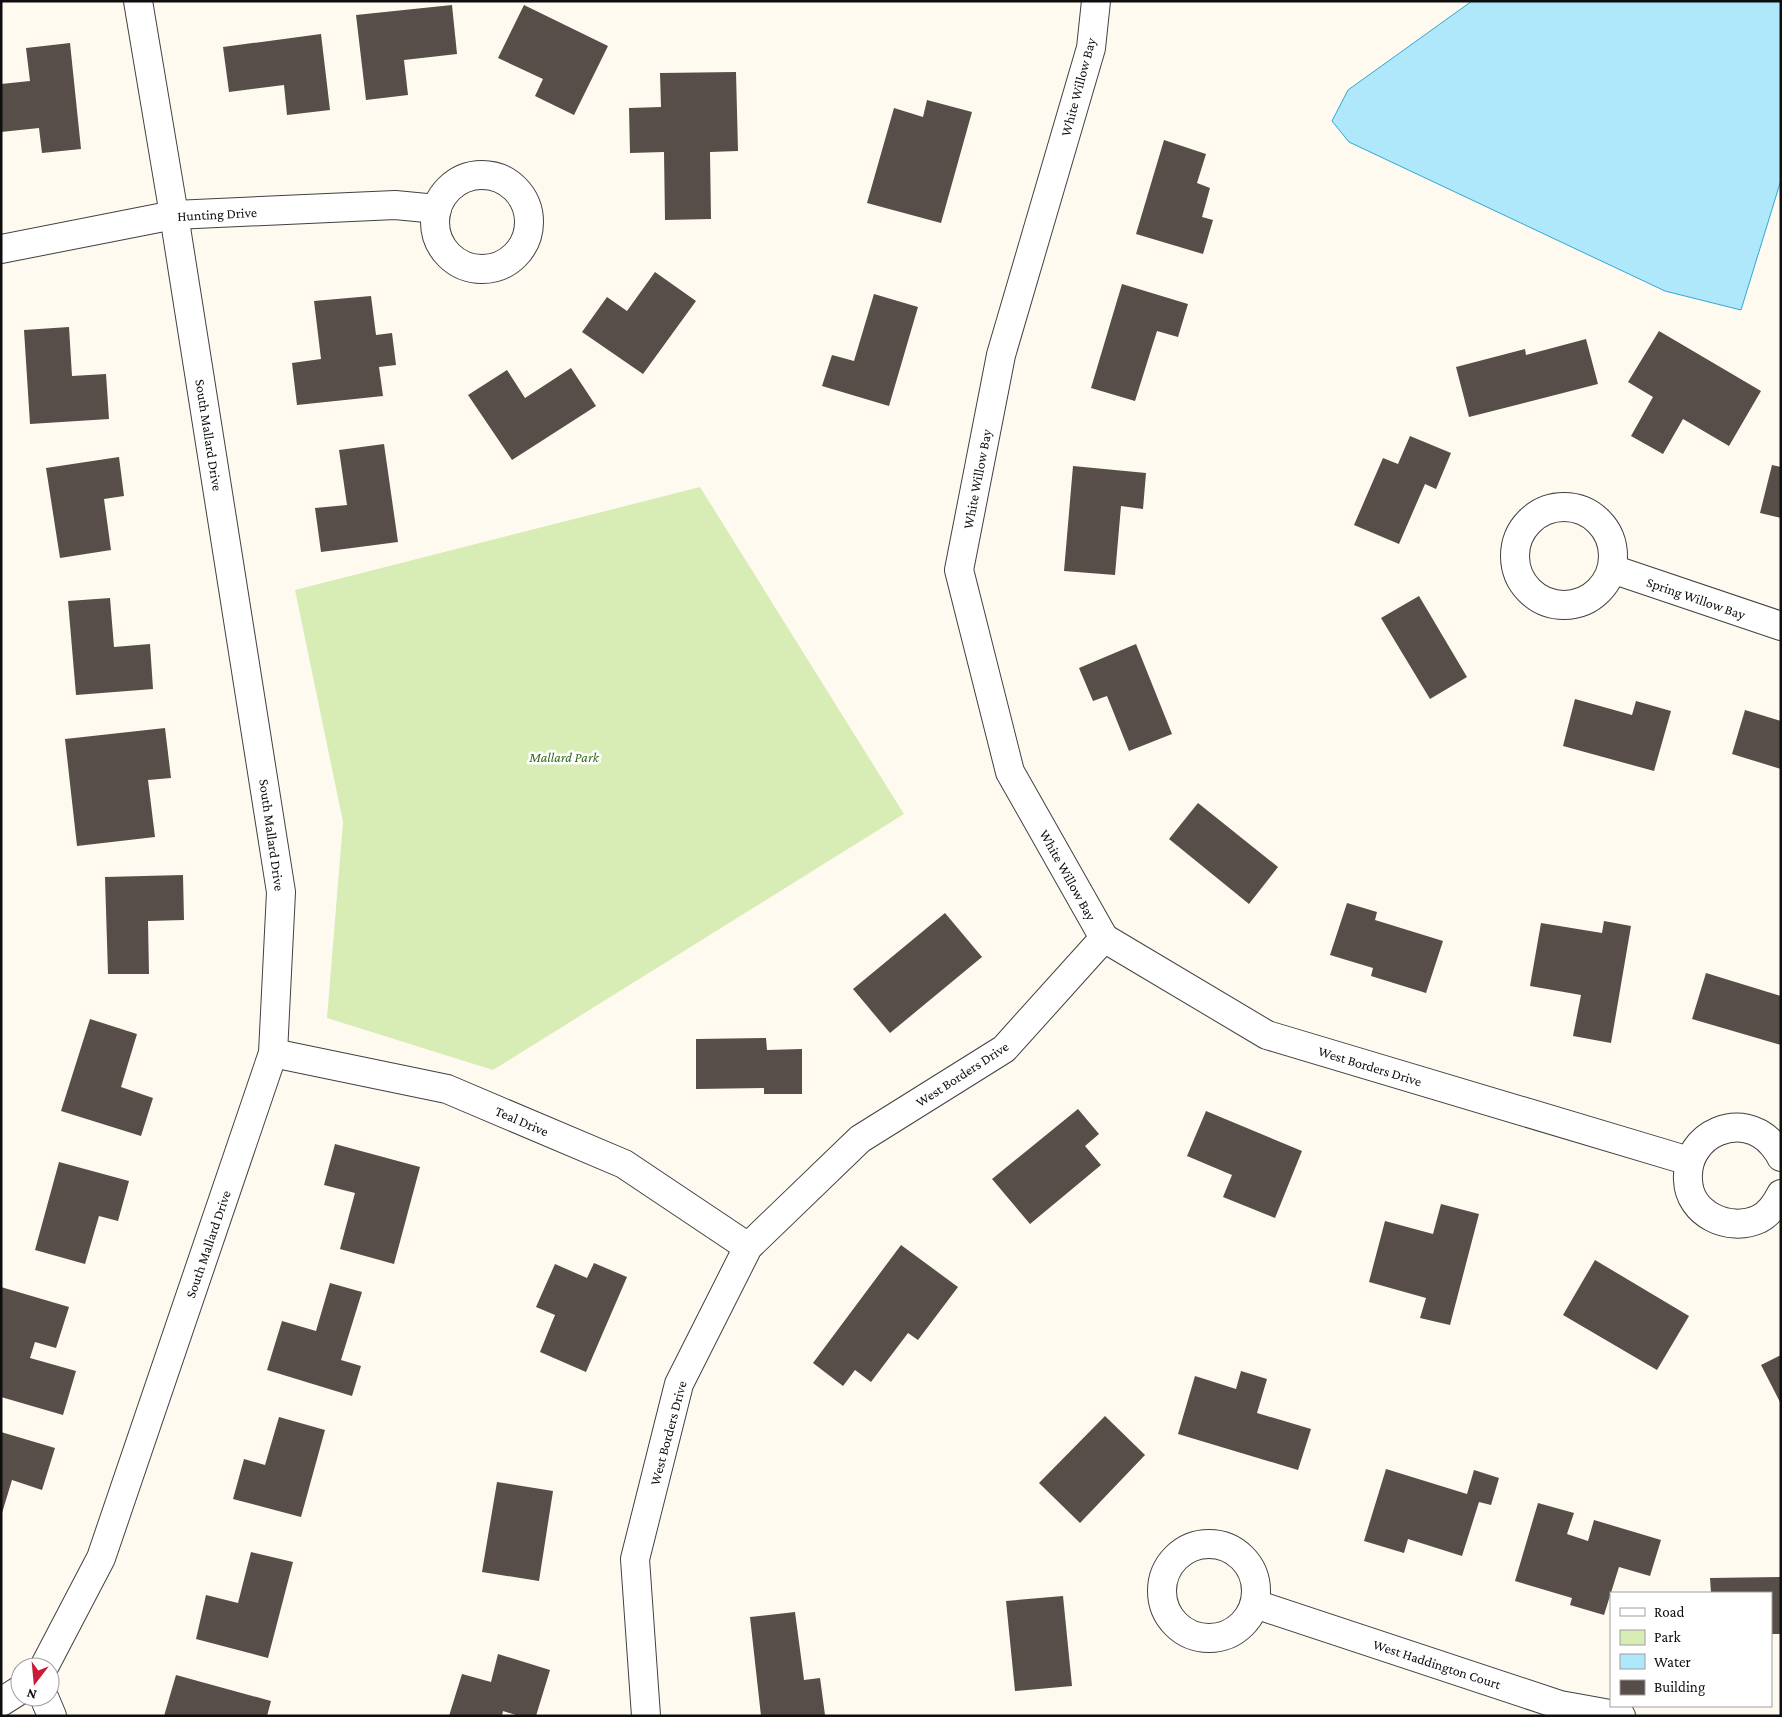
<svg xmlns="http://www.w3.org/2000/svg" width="1782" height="1717" font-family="'Crimson Pro',serif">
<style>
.green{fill:#d8edb5}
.water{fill:#afe7fb;stroke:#31a7d7}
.building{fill:#574d49}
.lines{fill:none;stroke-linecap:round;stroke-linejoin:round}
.minor-casing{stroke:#414141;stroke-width:30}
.minor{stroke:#fff;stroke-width:28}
.labels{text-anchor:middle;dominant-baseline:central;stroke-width:5;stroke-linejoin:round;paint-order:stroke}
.street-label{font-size:14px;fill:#0e0e0e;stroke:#fff}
.park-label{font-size:14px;font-style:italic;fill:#336b19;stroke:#fff}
</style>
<rect width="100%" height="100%" fill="#fffaef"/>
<path class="green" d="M700 487 904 814 493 1070 327 1018 343 822 295 590Z"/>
<path class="water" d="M1472 1H1781V180L1741 310 1665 291 1349 142 1332 121 1348 90Z"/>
<g class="building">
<path d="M452 5 457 54 404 60 408 95 366 100 356 15Z"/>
<path d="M524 5 608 46 574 115 535 96 543 79 498 58Z"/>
<path d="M321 34 330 110 287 115 284 85 229 92 223 47Z"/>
<path d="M70 43 81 149 42 153 39 128 1 132V84L30 81 26 48Z"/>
<path d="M736 72 738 151 710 152 711 219 665 220 664 152 630 153 629 108 661 107 660 73Z"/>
<path d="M927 100 972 112 941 223 867 203 894 108 923 117Z"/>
<path d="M1164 140 1206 154 1197 183 1210 188 1202 217 1213 220 1203 254 1136 234Z"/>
<path d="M655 272 696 301 643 374 582 332 607 297 627 311Z"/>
<path d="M1122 284 1188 304 1178 337 1157 331 1135 401 1091 388Z"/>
<path d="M874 294 918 307 889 406 822 386 832 355 854 361Z"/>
<path d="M371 296 376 335 392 333 396 365 379 367 383 396 297 405 292 363 321 359 314 301Z"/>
<path d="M69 327 72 376 106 374 109 419 30 424 24 330Z"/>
<path d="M1659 331 1761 391 1729 446 1683 419 1663 454 1631 436 1653 397 1628 382Z"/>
<path d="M1586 339 1598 384 1469 417 1456 367 1525 349 1526 355Z"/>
<path d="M571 368 596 406 512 460 468 395 507 370 525 398Z"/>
<path d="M1410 436 1451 453 1436 489 1425 484 1399 544 1354 525 1383 458 1398 464Z"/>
<path d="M384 444 398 542 321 552 315 508 347 505 339 450Z"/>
<path d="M119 457 124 496 104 499 111 550 60 558 46 468Z"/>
<path d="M1772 465 1781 467V518L1760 513Z"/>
<path d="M1073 466 1146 473 1143 509 1121 506 1115 575 1064 571Z"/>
<path d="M1419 596 1467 677 1430 699 1381 618Z"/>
<path d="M110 598 114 647 150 644 153 689 76 695 68 601Z"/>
<path d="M1136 644 1172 734 1129 751 1107 696 1093 701 1079 668Z"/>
<path d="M1575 699 1632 715 1636 701 1671 711 1654 771 1563 746Z"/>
<path d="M1745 710 1781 721V769L1732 754Z"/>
<path d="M165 728 171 778 148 780 155 837 77 846 65 739Z"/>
<path d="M1198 803 1278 867 1249 904 1169 839Z"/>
<path d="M183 875 184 920 148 921 149 974H108L105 877Z"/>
<path d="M1347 903 1377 912 1375 920 1443 941 1426 993 1371 976 1373 968 1330 955Z"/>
<path d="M945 913 982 957 890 1033 853 989Z"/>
<path d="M1604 921 1631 926 1611 1043 1573 1036 1581 995 1530 986 1541 923 1602 933Z"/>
<path d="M1706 973 1781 996V1045L1692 1019Z"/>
<path d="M90 1019 137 1034 121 1087 153 1098 141 1136 61 1111Z"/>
<path d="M766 1038 767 1050 802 1049V1094H764V1088L696 1089V1039Z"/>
<path d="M1078 1109 1099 1134 1085 1146 1101 1165 1030 1224 992 1179Z"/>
<path d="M1206 1111 1302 1151 1275 1218 1223 1197 1232 1175 1187 1156Z"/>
<path d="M335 1144 420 1167 394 1264 340 1249 355 1193 324 1185Z"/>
<path d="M59 1162 129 1181 118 1221 99 1216 85 1264 35 1250Z"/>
<path d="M1441 1204 1479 1214 1450 1325 1420 1318 1426 1298 1369 1282 1385 1221 1433 1234Z"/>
<path d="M901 1245 958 1287 918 1340 908 1333 871 1382 855 1370 843 1386 813 1363Z"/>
<path d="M1595 1260 1689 1316 1657 1370 1563 1315Z"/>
<path d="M594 1263 627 1277 586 1372 540 1352 555 1315 536 1307 555 1264 587 1278Z"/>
<path d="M330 1283 362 1292 341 1360 361 1366 352 1396 267 1370 282 1321 316 1331Z"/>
<path d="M1 1287 69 1307 56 1348 35 1342 30 1358 76 1371 63 1415 1 1397Z"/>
<path d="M1781 1355V1404L1761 1365Z"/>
<path d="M1241 1371 1267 1379 1257 1413 1311 1429 1298 1470 1178 1434 1195 1376 1236 1389Z"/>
<path d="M1105 1416 1145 1455 1080 1523 1039 1483Z"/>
<path d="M279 1417 325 1430 301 1517 233 1499 244 1459 265 1465Z"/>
<path d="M1 1432 55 1448 42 1490 12 1480 2 1513Z"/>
<path d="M1386 1469 1467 1494 1474 1470 1499 1478 1491 1505 1479 1502 1462 1556 1408 1539 1404 1553 1364 1541Z"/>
<path d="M497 1482 553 1491 539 1581 482 1572Z"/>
<path d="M1538 1503 1574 1513 1567 1534 1588 1541 1594 1520 1661 1540 1650 1576 1619 1567 1604 1615 1570 1605 1572 1598 1515 1581Z"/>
<path d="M251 1552 293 1562 268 1658 196 1639 206 1595 238 1603Z"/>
<path d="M1781 1577V1634H1771V1593H1711L1710 1578Z"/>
<path d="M1063 1596 1072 1686 1015 1691 1006 1601Z"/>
<path d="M795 1612 804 1680 820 1678 825 1715 761 1716 750 1617Z"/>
<path d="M498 1654 550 1670 536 1716H519L503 1711 502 1716H449L462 1674 491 1682Z"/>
<path d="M176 1675 271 1701 267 1716H164Z"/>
</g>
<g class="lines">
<g class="minor-casing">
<g id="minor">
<path d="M1096 1 1091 48 1001 355 959 570 1010 772 1104 938"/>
<circle cx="482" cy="222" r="47"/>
<path d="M1 249 174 215 395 205 437 209"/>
<circle cx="1564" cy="556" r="49"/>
<path d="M1612 569 1781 626"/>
<path d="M273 1053 447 1089 624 1164 748 1247"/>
<path d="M1781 1157C1779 1152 1776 1149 1773 1145 1743 1109 1685 1133 1688 1180 1689 1214 1729 1233 1759 1219 1769 1214 1776 1204 1781 1194"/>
<circle cx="1209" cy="1591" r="47"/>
<path d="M1255 1604 1560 1705 1621 1716"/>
<path d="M44 1667 101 1558 273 1053 281 892 174 215 138 1"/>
<path d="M44 1697 52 1716"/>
<path d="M1 1702 20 1690"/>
<path d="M646 1716 635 1559 679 1384 748 1247 860 1139 1004 1049 1104 938 1267 1035 1689 1161"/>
</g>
</g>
<use href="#minor" class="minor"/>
</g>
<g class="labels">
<g class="street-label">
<text transform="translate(1078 87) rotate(-75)">White Willow Bay</text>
<text transform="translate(217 214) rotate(-3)">Hunting Drive</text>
<text transform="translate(209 435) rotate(81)">South Mallard Drive</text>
<text transform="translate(977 479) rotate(-79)">White Willow Bay</text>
<text transform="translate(1696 598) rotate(19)">Spring Willow Bay</text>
<text transform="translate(272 835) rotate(82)">South Mallard Drive</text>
<text transform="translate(1068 875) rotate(61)">White Willow Bay</text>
<text transform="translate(1370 1066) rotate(17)">West Borders Drive</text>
<text transform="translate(962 1074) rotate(-33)">West Borders Drive</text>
<text transform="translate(522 1121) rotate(23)">Teal Drive</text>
<text transform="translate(208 1244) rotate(-71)">South Mallard Drive</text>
<text transform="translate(668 1433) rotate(-75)">West Borders Drive</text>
<text transform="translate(1437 1664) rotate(18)">West Haddington Court</text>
</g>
<g class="park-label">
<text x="564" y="757">Mallard Park</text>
</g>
</g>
<rect width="1782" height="1717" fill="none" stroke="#0e0e0e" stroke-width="5"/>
<rect x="1610" y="1592" width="162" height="115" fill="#ffffff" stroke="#9f9f9f"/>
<rect x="1620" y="1608" width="25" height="8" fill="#ffffff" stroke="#9f9f9f"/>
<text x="1654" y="1617" font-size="15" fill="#0e0e0e">Road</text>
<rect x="1620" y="1630" width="25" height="15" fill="#d8edb5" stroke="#9f9f9f"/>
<text x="1654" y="1642" font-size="15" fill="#0e0e0e">Park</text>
<rect x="1620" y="1654" width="25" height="15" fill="#afe7fb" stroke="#9f9f9f"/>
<text x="1654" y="1667" font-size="15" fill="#0e0e0e">Water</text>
<rect x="1620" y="1680" width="25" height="15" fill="#574d49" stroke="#9f9f9f"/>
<text x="1654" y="1692" font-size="15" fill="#0e0e0e">Building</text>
<g transform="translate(35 1682) rotate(196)"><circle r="24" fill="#ffffff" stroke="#9f9f9f"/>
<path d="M0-4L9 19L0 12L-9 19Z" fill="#c91b37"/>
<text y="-8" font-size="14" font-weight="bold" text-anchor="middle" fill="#0e0e0e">N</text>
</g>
</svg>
